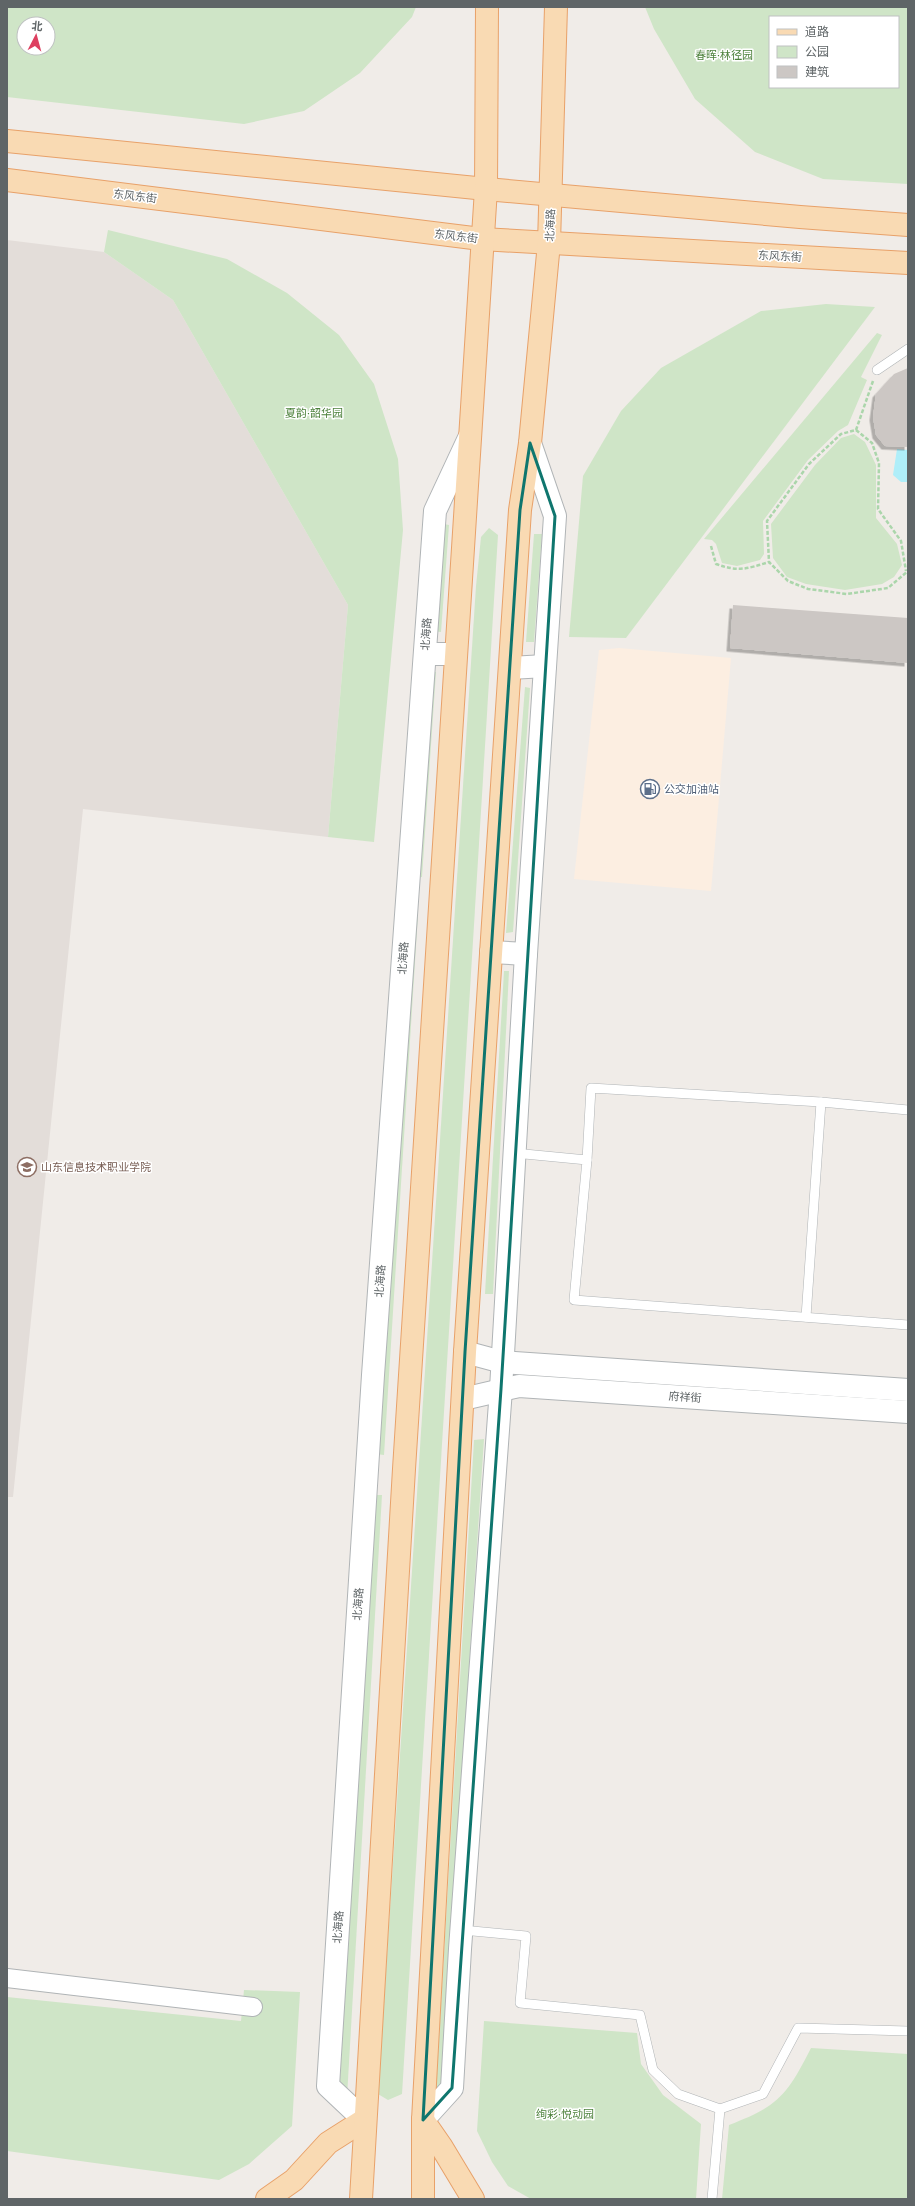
<svg xmlns="http://www.w3.org/2000/svg" width="915" height="2206" font-family="'PT Sans','Noto Sans SC',sans-serif">
<style>
.commercial{fill:#fceee1}
.education{fill:#e3ddd9}
.green{fill:#cfe5c7;fill-rule:evenodd}
.water{fill:#afeef9}
.building{fill:#ccc7c4;filter:url(#shadow)}
.lines{fill:none;stroke-linecap:round;stroke-linejoin:round}
.service-casing{stroke:#b0b4b6;stroke-width:10}
.minor-casing{stroke:#b0b4b6;stroke-width:20}
.tertiary-casing{stroke:#b0b4b6;stroke-width:24}
.primary-casing{stroke:#e8a169;stroke-width:24}
.path{stroke:#abd6ab;stroke-width:2.5;stroke-dasharray:4 2;stroke-linecap:butt}
.service{stroke:#fff;stroke-width:9}
.minor{stroke:#fff;stroke-width:18}
.tertiary{stroke:#fff;stroke-width:22}
.primary{stroke:#f9dab3;stroke-width:22}
.marked{fill:none;stroke:#0f766e;stroke-width:3;stroke-linejoin:round}
.labels{text-anchor:middle;dominant-baseline:central;stroke-width:3;stroke-linejoin:round;paint-order:stroke}
.park-label{font-size:11px;fill:#4c813b;stroke:#fff}
.street-label{font-size:11px;fill:#5f6567;stroke:#fff}
.service-label{font-size:11px;fill:#4e5e75;stroke:#fff;text-anchor:start}
.education-label{font-size:11px;fill:#785e54;stroke:#fff;text-anchor:start}
</style>
<defs>
<filter id="shadow"><feDropShadow dx="-3.5" dy="3.5" stdDeviation="0" flood-color="#0004"/></filter>
</defs>
<rect width="100%" height="100%" fill="#f0ece8"/>
<path class="commercial" d="M619 648 731 658 711 891 574 879 599 650Z"/>
<path class="education" d="M7 240 104 252 173 300 348 605 328 837 83 809 13 1497H7Z"/>
<g class="green">
<path d="M7 7H416L412 17 360 73 304 111 244 124 7 97ZM24 24H48V48H24Z"/>
<path d="M645 7H908V184L823 179 755 152 695 99 654 29ZM770 17H898V87H770Z"/>
<path d="M108 230 227 259 287 293 339 335 374 384 398 459 403 530 374 842 328 837 348 605 173 300 104 252Z"/>
<path d="M826 304 875 307 626 638 569 637 583 476 621 411 661 368 761 311Z"/>
<path d="M877 333 882 335 861 377 867 380 848 425 838 431 808 460 763 521 764 554 760 560 737 566 722 563 716 544 712 540 704 539Z"/>
<path d="M854 434 865 442 876 465V518L897 544 902 565 894 577 882 584 845 590 806 584 787 577 773 558 771 524 815 465 841 438Z"/>
<path d="M439 523 449 525 441 632 432 631Z"/>
<path d="M489 528 498 535 402 2094 388 2100 378 2094 476 586 481 537Z"/>
<path d="M534 534H542L534 642H526Z"/>
<path d="M428 671 436 672 422 877 414 878Z"/>
<path d="M525 687 530 688 513 932 506 933Z"/>
<path d="M411 914H418L384 1455 376 1454Z"/>
<path d="M504 971H509L493 1294H485Z"/>
<path d="M484 1439 440 2107H435L474 1440Z"/>
<path d="M373 1495H382L347 2097 339 2096Z"/>
<path d="M244 1990 300 1992 292 2126 249 2164 219 2180 7 2151V1997L241 2021Z"/>
<path d="M484 2021 637 2033 641 2064 663 2095 701 2124 696 2199H531L508 2186 492 2162 477 2131Z"/>
<path d="M811 2048 908 2054V2199H722L729 2125C779 2106 787 2095 811 2048Z"/>
</g>
<path class="water" d="M897 449 908 450V482H901L893 475Z"/>
<g class="building">
<path d="M908 368V447L885 446 876 435 873 417 876 394 894 374Z"/>
<path d="M733 605 908 618V663L730 648Z"/>
</g>
<g class="lines">
<g class="service-casing">
<g id="service">
<path d="M877 370 908 349"/>
<path d="M821 1102 908 1110"/>
<path d="M514 1153 587 1160 574 1300 908 1325"/>
<path d="M587 1160 591 1088 821 1102 806 1317"/>
<path d="M462 1930 526 1936 520 2003 640 2015 653 2070 678 2094 720 2109"/>
<path d="M712 2199 720 2109 763 2094 798 2028 908 2031"/>
</g>
</g>
<g class="minor-casing">
<path id="minor" d="M7 1978 253 2007"/>
</g>
<g class="tertiary-casing">
<g id="tertiary">
<path d="M425 654H456"/>
<path d="M510 668 545 666"/>
<path d="M491 952 526 954"/>
<path d="M465 1352 502 1362 908 1390"/>
<path d="M463 1399 519 1386 908 1412"/>
<path d="M364 2120 328 2086 373 1375 435 511 470 436"/>
<path d="M423 2120 452 2088 460 1949 501 1389 526 954 555 516 530 443"/>
</g>
</g>
<g class="primary-casing">
<g id="primary">
<path d="M7 141 486 189 800 217 908 225"/>
<path d="M7 180 481 239 908 263"/>
<path d="M423 2120 441 2146 473 2199"/>
<path d="M267 2199 294 2180 328 2143 364 2120"/>
<path d="M361 2199 404 1469 486 189 487 7"/>
<path d="M423 2199V2120L465 1352 520 510 530 443 549 243 556 7"/>
</g>
</g>
<g class="path">
<path d="M873 381 856 430 841 434 809 464 767 521 769 562 788 581 808 589 847 594 888 588 908 571"/>
<path d="M856 430 872 443 879 463 878 509 901 541 906 571"/>
<path d="M711 546 716 564C738 572 747 569 769 562"/>
</g>
<use href="#service" class="service"/>
<use href="#minor" class="minor"/>
<use href="#tertiary" class="tertiary"/>
<use href="#primary" class="primary"/>
</g>
<path class="marked" d="M530 443 555 516 501 1389 452 2088 423 2120 465 1352 520 510Z"/>
<defs>
<g id="fuel-ring" transform="scale(1)"><circle r="9.5" fill="#fff" stroke="#5c6f8a" stroke-width="1.5"/><path d="M-5.5-6h7V0h2V4h1.3V-2.5L3-4.5l.8-.8L6-3V5H2.5V1h-1V6h-7ZM-4.2-4.7v3.2H.2V-4.7Z" fill="#5c6f8a"/></g>
<g id="university-ring" transform="scale(1)"><circle r="9.5" fill="#fff" stroke="#8d6e63" stroke-width="1.5"/><path d="M0-5L7-2L0 1L-7-2ZM-4 1L0 2.5L4 1V4Q0 6-4 4Z" fill="#8d6e63"/></g>
</defs>
<g fill-rule="evenodd">
<use href="#fuel-ring" x="650" y="789"/>
<use href="#university-ring" x="27" y="1167"/>
</g>
<g class="labels">
<g class="park-label">
<text x="724" y="55">春晖·林径园</text>
<text x="314" y="413">夏韵·韶华园</text>
<text x="565" y="2114">绚彩·悦动园</text>
</g>
<g class="street-label">
<text transform="translate(135 196) rotate(7)">东风东街</text>
<text transform="translate(550 225) rotate(-88)">北海路</text>
<text transform="translate(456 236) rotate(7)">东风东街</text>
<text transform="translate(780 256) rotate(3)">东风东街</text>
<text transform="translate(426 634) rotate(-86)">北海路</text>
<text transform="translate(403 958) rotate(-86)">北海路</text>
<text transform="translate(380 1281) rotate(-86)">北海路</text>
<text transform="translate(685 1397) rotate(4)">府祥街</text>
<text transform="translate(358 1604) rotate(-86)">北海路</text>
<text transform="translate(338 1927) rotate(-86)">北海路</text>
</g>
<g class="service-label">
<text x="664" y="789">公交加油站</text>
</g>
<g class="education-label">
<text x="41" y="1167">山东信息技术职业学院</text>
</g>
</g>
<rect width="915" height="2206" fill="none" stroke="#5f6567" stroke-width="16"/>
<rect x="769" y="16" width="130" height="72" fill="#ffffff" stroke="#bfc1c2"/>
<rect x="777" y="29" width="20" height="6" fill="#f9dab3" stroke="#bfc1c2"/>
<text x="805" y="36" font-size="12" fill="#5f6567">道路</text>
<rect x="777" y="46" width="20" height="12" fill="#cfe5c7" stroke="#bfc1c2"/>
<text x="805" y="56" font-size="12" fill="#5f6567">公园</text>
<rect x="777" y="66" width="20" height="12" fill="#ccc7c4" stroke="#bfc1c2"/>
<text x="805" y="76" font-size="12" fill="#5f6567">建筑</text>
<g transform="translate(36 36) rotate(6)"><circle r="19" fill="#ffffff" stroke="#bfc1c2"/>
<path d="M0-3L7 15L0 10L-7 15Z" fill="#de4060"/>
<text y="-6" font-size="11" font-weight="bold" text-anchor="middle" fill="#5f6567">北</text>
</g>
</svg>
